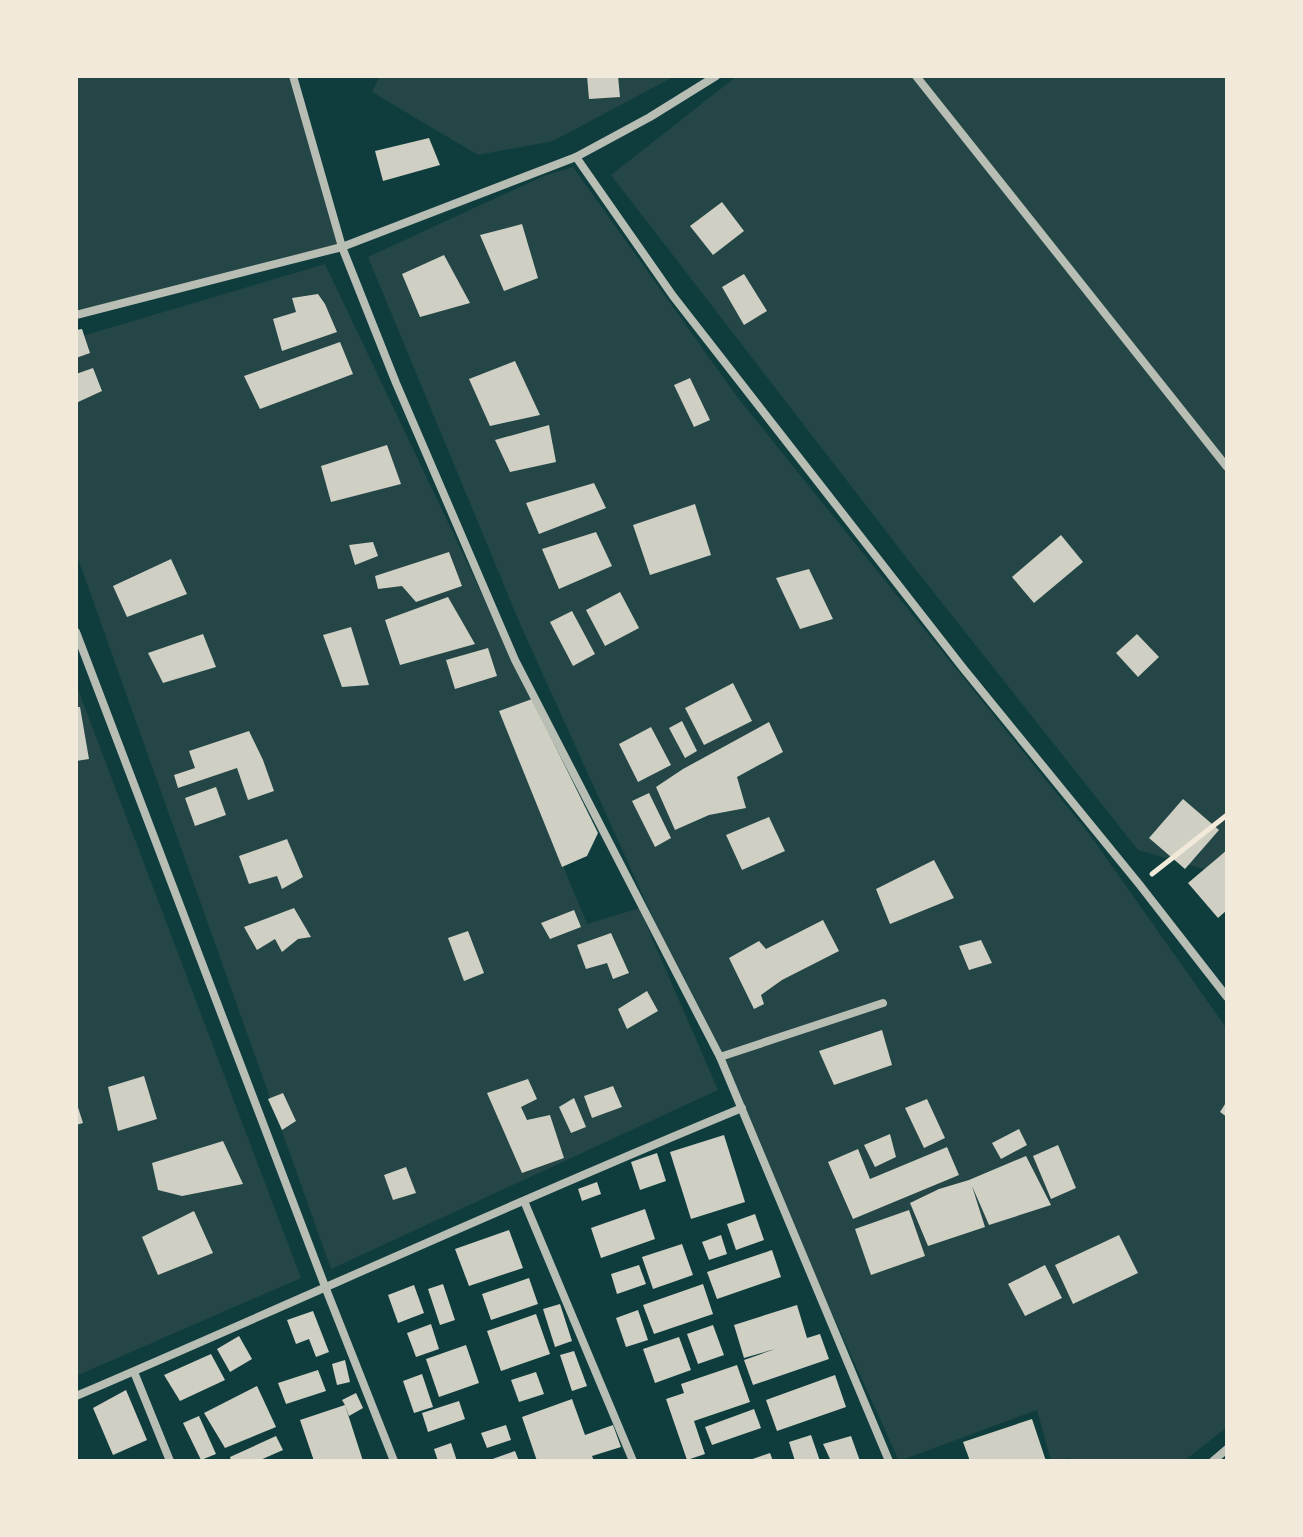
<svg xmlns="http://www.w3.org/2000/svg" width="1303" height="1537" font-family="'Titillium Web',sans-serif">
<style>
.green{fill:#244646}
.building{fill:#cfcfc3}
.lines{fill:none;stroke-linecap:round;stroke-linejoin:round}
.path{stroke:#f1e9da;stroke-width:5}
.minor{stroke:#b8beb3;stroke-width:8}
</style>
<rect width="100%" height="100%" fill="#0f3d3e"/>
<g class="green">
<path d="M76 76H294L342 247 76 315Z"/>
<path d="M380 76H675L553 141 478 155 372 92Z"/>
<path d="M737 76H1227V876L1138 850 912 565 611 175Z"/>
<path d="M573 167 738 398 1090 835 1227 1029V1427L1184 1461H1072L1070 1458 1051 1461 1037 1410 899 1461 521 626 368 257 546 175Z"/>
<path d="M325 264 532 699 499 711 587 924 639 908 718 1090 331 1269 76 553V338Z"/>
<path d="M76 684 301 1278 76 1376Z"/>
</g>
<g class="building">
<path d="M587 76H618L620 97 589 99Z"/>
<path d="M429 138 440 165 383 181 375 151Z"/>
<path d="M722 202 744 231 713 255 690 226Z"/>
<path d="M522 224 538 278 504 291 480 235Z"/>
<path d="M444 255 470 303 420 317 402 274Z"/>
<path d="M744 274 767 311 744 325 722 287Z"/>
<path d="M318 294 325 304 337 332 282 351 273 319 296 312 292 298Z"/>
<path d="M82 329 90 353 76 358V330Z"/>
<path d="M340 342 353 374 260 409 244 376Z"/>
<path d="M515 361 540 415 490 426 469 379Z"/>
<path d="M93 368 102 391 76 403V374Z"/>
<path d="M690 378 710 420 694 427 674 385Z"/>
<path d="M549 425 556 462 510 472 495 440Z"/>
<path d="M387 445 401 484 331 502 321 466Z"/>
<path d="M594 483 606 508 539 534 526 503Z"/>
<path d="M695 504 711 555 650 575 633 525Z"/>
<path d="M596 532 612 566 559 589 542 549Z"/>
<path d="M1061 535 1083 562 1034 603 1012 577Z"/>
<path d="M373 542 378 556 355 565 349 545Z"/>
<path d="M449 552 462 586 416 602 402 586 378 589 375 576Z"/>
<path d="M171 559 187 594 127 617 113 586Z"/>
<path d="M809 569 833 619 800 629 776 578Z"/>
<path d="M620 592 639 628 605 646 586 610Z"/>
<path d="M448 597 475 644 400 665 385 620Z"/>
<path d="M572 611 595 654 573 666 550 622Z"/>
<path d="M351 627 369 685 342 687 323 635Z"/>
<path d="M203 634 216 667 163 683 148 653Z"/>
<path d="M1137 634 1159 657 1138 677 1116 653Z"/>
<path d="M488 648 497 676 455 689 446 660Z"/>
<path d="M733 683 752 721 704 745 685 708Z"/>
<path d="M532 699 598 833 587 856 562 867 499 711Z"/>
<path d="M76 707H80L89 759 76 761Z"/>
<path d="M682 721 697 751 685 758 669 728Z"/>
<path d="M769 722 783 752 737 777 746 808 709 815 675 830 656 787 683 769Z"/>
<path d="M651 727 671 765 638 782 619 744Z"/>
<path d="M249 731 263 760 274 791 248 800 237 768 178 788 174 775 195 768 189 751Z"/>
<path d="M216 787 226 815 195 826 185 798Z"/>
<path d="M649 793 671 838 655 847 632 801Z"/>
<path d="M1183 799 1219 830 1185 869 1149 838Z"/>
<path d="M769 817 785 851 742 870 726 835Z"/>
<path d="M287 839 303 877 282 889 277 876 249 884 239 856Z"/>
<path d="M1227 850V910L1218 918 1188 883Z"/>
<path d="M934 860 954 898 890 924 876 889Z"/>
<path d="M294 908 311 937 298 939 282 952 275 939 257 950 244 927Z"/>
<path d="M574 910 581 927 550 939 541 923Z"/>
<path d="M823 920 839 951 782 980 761 995 764 1004 754 1009 729 958 759 941 766 949Z"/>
<path d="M468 931 484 973 464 981 448 938Z"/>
<path d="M611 933 629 973 613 979 607 963 586 969 577 945Z"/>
<path d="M981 940 992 963 969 970 959 946Z"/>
<path d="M647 991 658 1011 627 1029 618 1009Z"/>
<path d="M882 1030 892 1065 834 1085 819 1051Z"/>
<path d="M144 1076 157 1119 118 1131 108 1087Z"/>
<path d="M528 1079 537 1099 521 1107 527 1120 550 1115 564 1158 522 1173 487 1093Z"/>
<path d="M613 1086 622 1107 592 1118 584 1096Z"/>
<path d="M283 1093 296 1121 282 1130 268 1099Z"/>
<path d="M574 1098 586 1127 571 1133 559 1107Z"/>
<path d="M927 1099 945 1138 924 1148 905 1108Z"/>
<path d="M76 1101 83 1123 76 1125Z"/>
<path d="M1227 1101V1117L1220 1112Z"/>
<path d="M1019 1129 1027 1145 1001 1159 992 1143Z"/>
<path d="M890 1134 896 1157 875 1167 864 1145Z"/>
<path d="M724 1135 745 1202 691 1219 670 1152Z"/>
<path d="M223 1141 243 1184 182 1196 158 1190 152 1163Z"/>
<path d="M1058 1145 1076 1188 1051 1199 1033 1156Z"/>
<path d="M947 1147 959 1175 853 1219 828 1162 858 1149 870 1179Z"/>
<path d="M657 1153 666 1181 640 1190 631 1162Z"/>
<path d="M1026 1156 1051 1205 989 1225 972 1186 985 1227 928 1246 910 1203 939 1189 969 1180Z"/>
<path d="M406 1167 416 1193 393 1200 384 1175Z"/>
<path d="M597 1182 601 1194 582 1201 578 1189Z"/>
<path d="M645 1209 655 1239 601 1258 591 1228Z"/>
<path d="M909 1210 925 1256 871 1275 855 1229Z"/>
<path d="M194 1211 213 1253 158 1275 142 1237Z"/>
<path d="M755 1214 764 1240 736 1250 727 1224Z"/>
<path d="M509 1230 523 1268 469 1286 455 1249Z"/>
<path d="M721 1235 727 1254 709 1260 702 1242Z"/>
<path d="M1119 1235 1138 1273 1073 1304 1055 1265Z"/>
<path d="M682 1244 693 1275 653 1289 642 1257Z"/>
<path d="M772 1250 781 1277 717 1299 707 1272Z"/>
<path d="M639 1265 646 1284 617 1294 611 1274Z"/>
<path d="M1045 1265 1062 1298 1025 1316 1008 1284Z"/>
<path d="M529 1278 538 1304 491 1320 482 1294Z"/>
<path d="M443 1284 455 1320 440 1325 428 1289Z"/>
<path d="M703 1284 713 1314 654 1334 643 1305Z"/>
<path d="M414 1285 424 1313 398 1323 388 1295Z"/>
<path d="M560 1304 572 1341 555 1347 543 1309Z"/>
<path d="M797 1305 807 1338 820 1334 829 1359 753 1385 744 1360 775 1349 744 1358 734 1325Z"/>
<path d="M638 1310 648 1340 626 1347 616 1318Z"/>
<path d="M313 1311 329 1352 316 1357 309 1339 296 1344 287 1320Z"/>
<path d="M536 1314 550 1354 501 1371 487 1331Z"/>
<path d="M431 1324 439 1349 416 1357 407 1333Z"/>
<path d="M713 1325 724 1355 698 1364 687 1334Z"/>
<path d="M239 1336 252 1359 230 1372 217 1349Z"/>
<path d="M679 1337 691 1370 655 1383 643 1349Z"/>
<path d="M466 1345 479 1383 439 1397 426 1359Z"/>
<path d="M574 1351 587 1386 572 1391 560 1355Z"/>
<path d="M211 1354 225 1380 180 1401 164 1375Z"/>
<path d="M345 1360 350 1382 337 1385 332 1364Z"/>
<path d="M737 1365 750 1402 694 1421 705 1454 687 1460 666 1399 684 1393 681 1384Z"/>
<path d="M318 1370 326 1391 286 1404 278 1383Z"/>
<path d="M536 1372 544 1394 519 1402 511 1380Z"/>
<path d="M422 1374 433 1407 414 1413 403 1381Z"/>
<path d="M835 1375 846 1407 777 1431 766 1400Z"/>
<path d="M257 1386 276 1427 225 1448 204 1413Z"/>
<path d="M126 1390 147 1440 113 1455 93 1408Z"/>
<path d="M356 1393 363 1408 349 1416 345 1405 363 1461H314L300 1420 345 1405 342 1400Z"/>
<path d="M572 1399 585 1435 613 1425 621 1447 592 1456 594 1461H537L522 1417Z"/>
<path d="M459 1401 465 1419 428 1432 422 1413Z"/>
<path d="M754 1409 761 1428 712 1445 705 1427Z"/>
<path d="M199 1416 216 1454 201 1460 183 1423Z"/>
<path d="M1032 1419 1046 1461H970L963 1442Z"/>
<path d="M506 1425 511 1440 487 1448 481 1433Z"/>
<path d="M811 1435 820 1461H795L789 1442Z"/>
<path d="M276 1436 283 1450 258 1461H231L230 1457Z"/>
<path d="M851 1436 860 1461H831L823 1444Z"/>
<path d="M451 1443 457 1461H438L434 1449Z"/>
<path d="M515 1451 519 1461H487Z"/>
<path d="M770 1453 773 1461H747Z"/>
</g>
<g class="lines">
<path class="path" d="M1152 874 1227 815"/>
<g class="minor">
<path d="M293 76 342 247 396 383 515 660 720 1057 889 1461"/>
<path d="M916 76 1227 467"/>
<path d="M576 157 673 296 963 668 1139 884 1227 997"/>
<path d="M76 315 342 247 576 157 650 117 716 76"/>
<path d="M76 632 326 1289 394 1461"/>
<path d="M720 1057 883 1003"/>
<path d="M524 1201 633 1461"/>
<path d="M134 1372 170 1461"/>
<path d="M76 1396C298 1301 518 1200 742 1108"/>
<path d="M1213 1461 1227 1449"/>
</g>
</g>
<rect width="1303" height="1537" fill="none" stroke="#f1e9da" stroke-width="156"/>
</svg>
